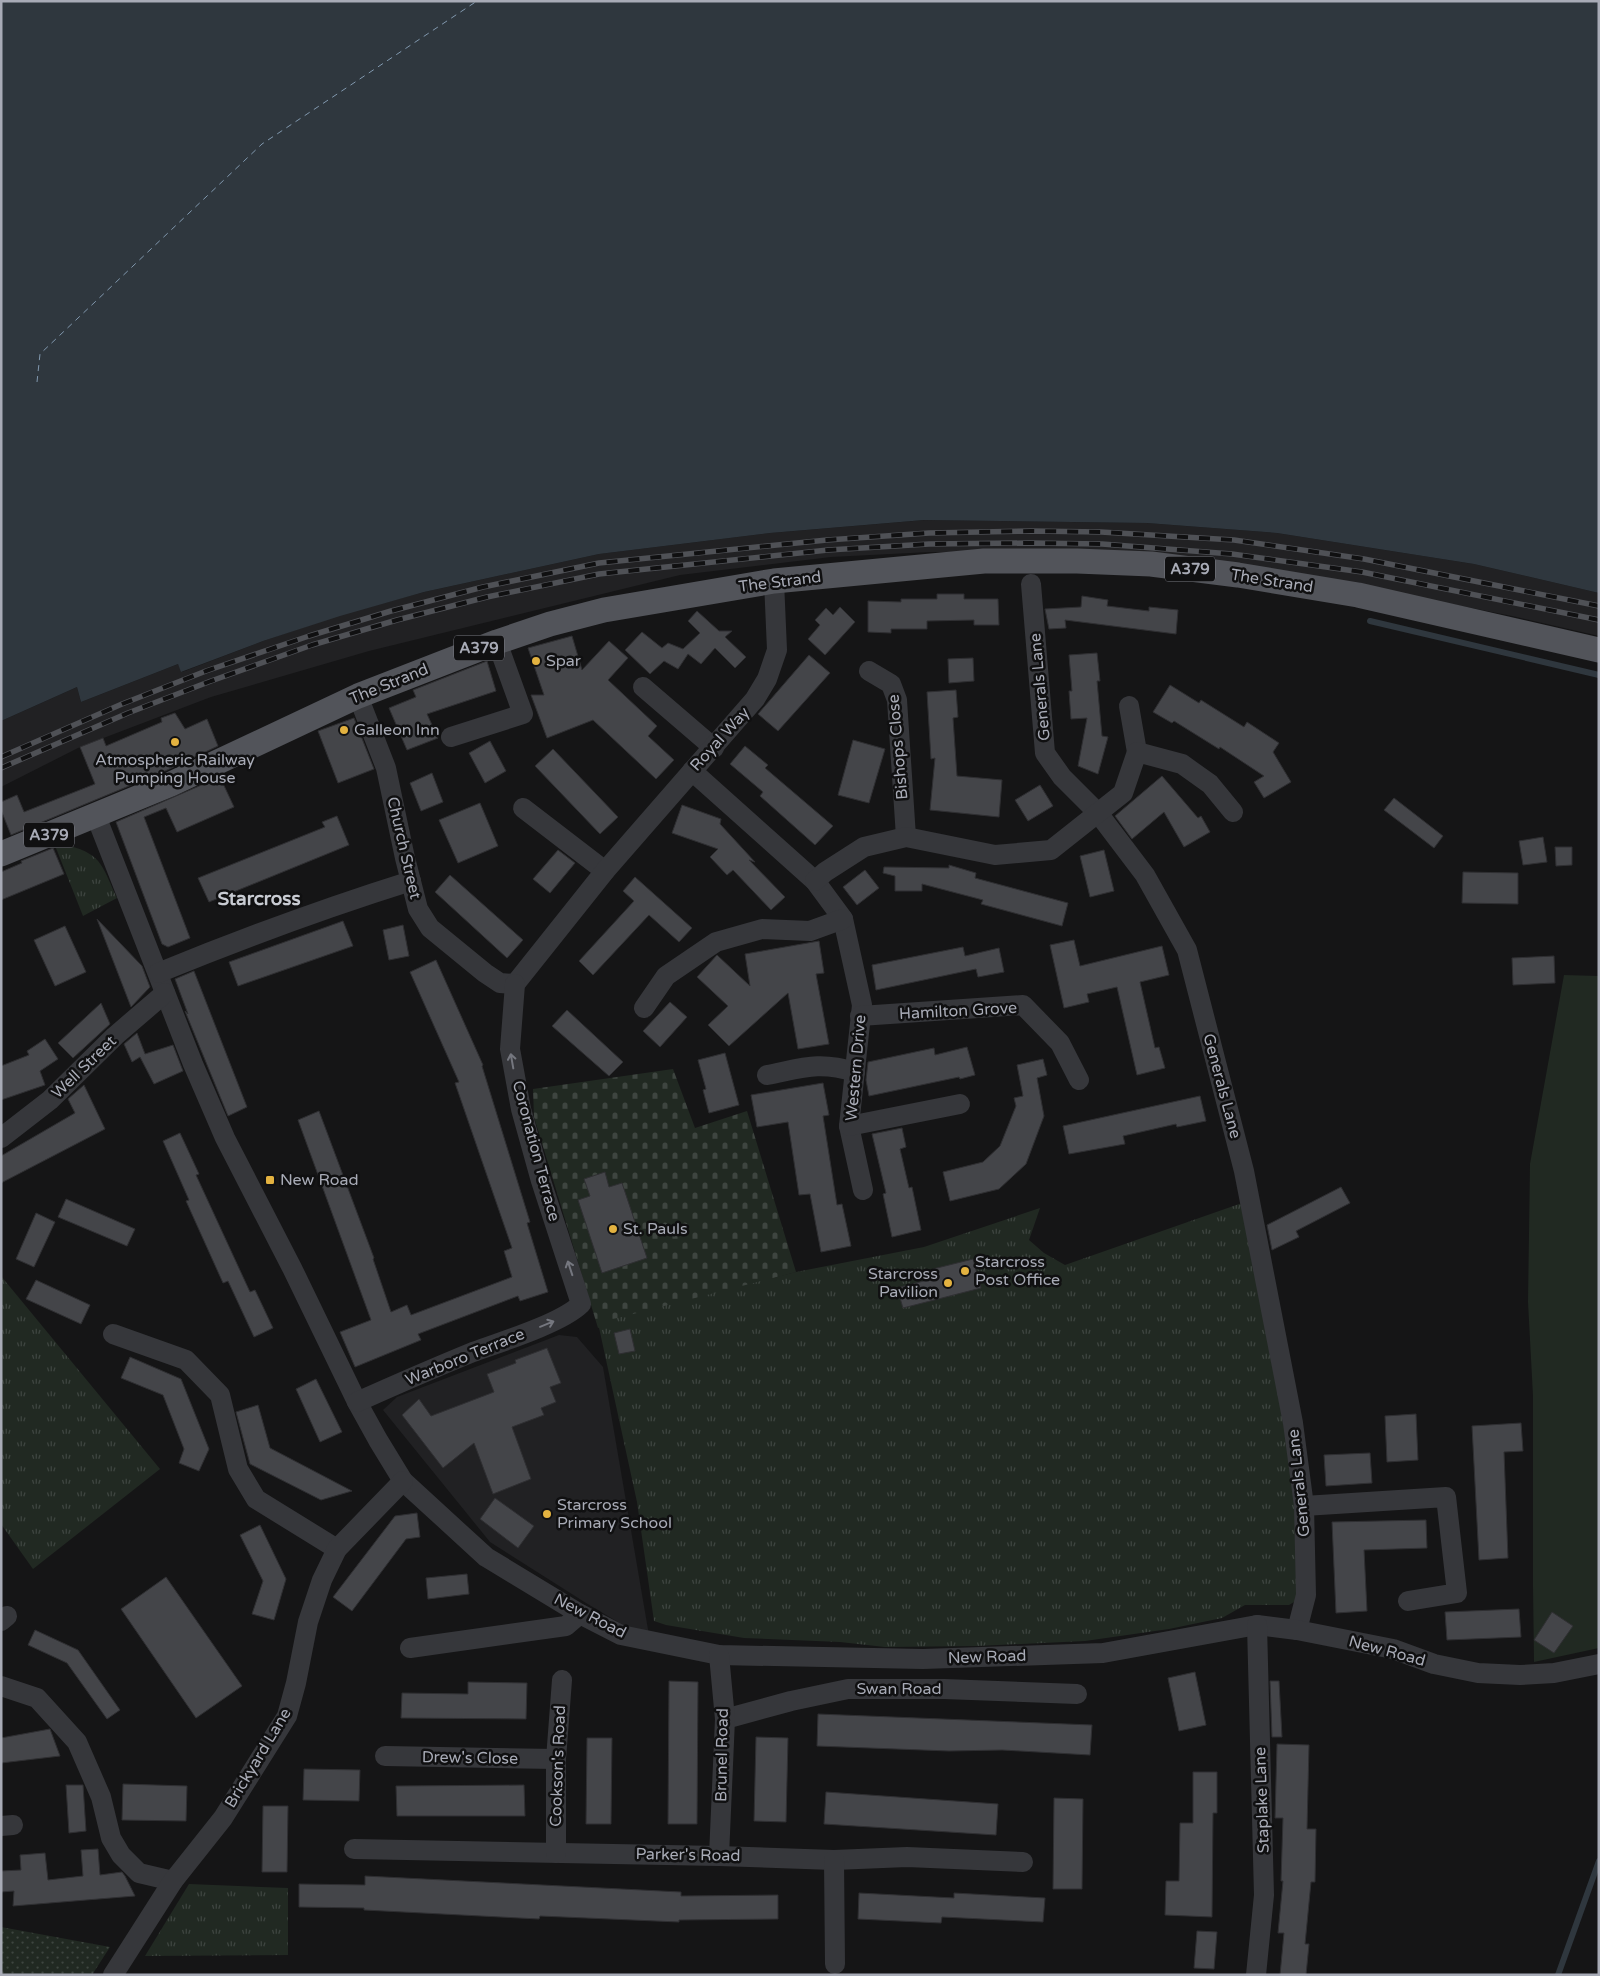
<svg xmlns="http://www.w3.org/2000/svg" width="1600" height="1976" font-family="'Varela Round',sans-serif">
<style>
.built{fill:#212123}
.grass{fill:#212922}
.cemetery{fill:url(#cemetery-stones)}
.park{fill:url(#park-tufts)}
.garden{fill:url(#garden-dots)}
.water{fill:#2f373e}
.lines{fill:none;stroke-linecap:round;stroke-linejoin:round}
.stream{stroke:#2f373e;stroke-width:6}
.ferry{stroke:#8198ae;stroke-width:1;stroke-dasharray:6 5;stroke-linecap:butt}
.building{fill:#444549;stroke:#2f2f32}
.minor{stroke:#36373b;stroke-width:20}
.major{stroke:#52545a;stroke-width:25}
.rail-casing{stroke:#4f5156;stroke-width:5.5}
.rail{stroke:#101011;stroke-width:4;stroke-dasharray:11;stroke-linecap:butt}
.oneway{stroke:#75777f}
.poi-dot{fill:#e3b240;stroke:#101011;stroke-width:2}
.labels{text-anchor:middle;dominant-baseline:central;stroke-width:5;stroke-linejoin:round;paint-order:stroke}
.shield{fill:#101011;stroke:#7a7c84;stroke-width:1}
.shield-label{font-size:15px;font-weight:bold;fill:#a8abb6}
.street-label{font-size:16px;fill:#a8abb6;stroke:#101011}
.poi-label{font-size:16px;fill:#a8abb6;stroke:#101011;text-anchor:start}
.quarter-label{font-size:19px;font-weight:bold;fill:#c8cbd2;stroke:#101011}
</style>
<defs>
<pattern id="cemetery-stones" width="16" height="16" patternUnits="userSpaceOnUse" patternTransform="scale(1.25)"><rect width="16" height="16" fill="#212922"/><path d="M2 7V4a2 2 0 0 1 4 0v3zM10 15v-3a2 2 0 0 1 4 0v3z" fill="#3e4540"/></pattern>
<pattern id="park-tufts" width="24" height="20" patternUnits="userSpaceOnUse" patternTransform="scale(1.25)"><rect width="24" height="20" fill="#212922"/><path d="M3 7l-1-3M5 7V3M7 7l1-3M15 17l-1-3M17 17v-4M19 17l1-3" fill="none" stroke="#3e4540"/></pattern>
<pattern id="garden-dots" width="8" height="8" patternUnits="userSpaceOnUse" patternTransform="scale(1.25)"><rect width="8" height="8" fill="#212922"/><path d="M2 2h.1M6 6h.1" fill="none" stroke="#3e4540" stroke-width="1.8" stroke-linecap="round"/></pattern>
</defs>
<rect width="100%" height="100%" fill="#151516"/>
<g class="built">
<path d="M925 520 1147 523 1277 533 1474 564 1599 593V636L1512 616 1274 569 1100 553 930 552 831 557 680 575 369 651 211 697 80 747 1 787V721L77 687 81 702 178 664 182 672 263 641 340 615 424 592 599 554 770 533Z"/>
<path d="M559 1335 577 1337 603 1367 650 1641 586 1603 490 1542 383 1410 397 1397Z"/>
</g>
<path class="grass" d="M1564 975 1599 976V1648L1534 1662 1533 1587V1396L1528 1302 1530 1164Z"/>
<path class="cemetery" d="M673 1069 695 1128 747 1111 796 1272 598 1328 534 1117 533 1089Z"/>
<g class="park">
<path d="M69 846C103 854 103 869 117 898L83 916 56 848Z"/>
<path d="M1242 1203 1269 1307 1296 1507 1299 1599 1289 1605H1245L1222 1618 1169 1629 1085 1641 977 1646 885 1647 840 1642 744 1638 666 1625 654 1621 637 1502 598 1323 796 1272 924 1247 1040 1208 1029 1240 1044 1253 1065 1265Z"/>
<path d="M1 1276 160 1469 33 1569 1 1524Z"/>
<path d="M189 1884 288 1888V1955L145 1956Z"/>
</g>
<path class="garden" d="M1 1927 110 1947 92 1975H1Z"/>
<path class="water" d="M1 1H1599V593L1474 564 1277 533 1147 523 924 520 770 533 599 554 424 592 340 616 263 641 181 672 178 664 81 702 77 687 1 721Z"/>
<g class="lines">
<g class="stream">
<path d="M1370 621 1599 675"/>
<path d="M1558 1975 1599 1861"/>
</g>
<path class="ferry" d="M37 382 40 354 262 144 477 1"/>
</g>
<g class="building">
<path d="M937 594H964V599H998L999 625H974V620L927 621V629H891V633L868 632V601L901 602V599H937Z"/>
<path d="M1082 596 1108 600 1107 606 1149 611V607L1178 610 1176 634 1065 620 1066 628 1049 629 1045 609 1081 607Z"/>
<path d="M840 607 855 622 825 655 808 639 820 625 815 620 826 608 833 615Z"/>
<path d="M697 611 719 631H732L725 637 746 657 735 668 715 648 701 664 688 654 678 669 664 661 650 674 625 650 642 632 662 648 668 643 683 649 700 633 688 621Z"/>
<path d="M572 636 582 670 609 641 628 658 608 680 657 726 648 736 674 760 656 779 593 720 547 738 531 695H544L528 648Z"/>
<path d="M1097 653 1100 681H1097L1102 736 1108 737 1098 774 1078 766 1087 718 1071 719 1069 691H1072L1069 655Z"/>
<path d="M809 655 830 673 778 731 758 714Z"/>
<path d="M973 658 974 681 949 683 948 659Z"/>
<path d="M487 661 496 691 427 714 438 738 407 750 389 708 416 697 413 690Z"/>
<path d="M1170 685 1199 703 1201 700 1244 727 1247 722 1279 743 1273 752 1291 782 1264 798 1254 782 1264 776 1220 747 1219 749 1174 721 1172 723 1153 712Z"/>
<path d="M956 690 958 717 953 718 957 776 1002 780 999 817 930 810 935 758 931 759 927 692Z"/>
<path d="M175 713 185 729 207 719 218 746 165 771 11 835 1 810V802L17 795 24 812 95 784 80 747 103 738 106 746 162 722 161 718Z"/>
<path d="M354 718 374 769 338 783 318 731Z"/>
<path d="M853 740 885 749 869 803 838 795Z"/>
<path d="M490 741 506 771 485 783 469 753Z"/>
<path d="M745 746 768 765 765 768 833 826 815 845 760 796 763 792 730 764Z"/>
<path d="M553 749 618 817 600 834 535 766Z"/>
<path d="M432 773 443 802 421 811 410 783Z"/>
<path d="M1162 776 1198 818 1201 816 1210 832 1184 847 1164 812 1132 839 1115 816Z"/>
<path d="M220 777 234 807 177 832 166 808 144 817 190 938 168 947 162 944 116 822Z"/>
<path d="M1040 785 1053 806 1028 821 1015 800Z"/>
<path d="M1394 798 1443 836 1434 848 1384 810Z"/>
<path d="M480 803 498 846 458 863 439 820Z"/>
<path d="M682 805 721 819 720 824 755 862 749 860 785 897 771 910 733 870 727 875 710 857 718 849 672 833Z"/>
<path d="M337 816 349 845 209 902 198 878 325 827 322 822Z"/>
<path d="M1543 837 1547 862 1523 865 1519 841Z"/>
<path d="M1555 847H1572V865L1556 866Z"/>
<path d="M53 848 64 874 1 900V872L22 863 21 861Z"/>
<path d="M558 850 575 863 550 893 533 879Z"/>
<path d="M1104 850 1114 891 1090 897 1080 856Z"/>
<path d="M949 865 976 873 975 878 1068 903 1062 926 981 904 983 900 922 884V891H895V876L883 873 884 867 949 868Z"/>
<path d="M865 870 879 888 857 905 843 887Z"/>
<path d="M1463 872 1518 873V904L1462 903Z"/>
<path d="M450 875 523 940 507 958 435 892Z"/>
<path d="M635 877 692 928 679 942 649 915 593 975 579 961 634 901 623 891Z"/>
<path d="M97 919 142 966 150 987 131 1007Z"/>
<path d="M343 921 353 946 238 986 229 962Z"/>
<path d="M403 925 409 956 389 960 383 930Z"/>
<path d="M65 926 86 972 55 986 34 940Z"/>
<path d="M1074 940 1080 966 1162 946 1169 975 1140 982 1155 1048 1159 1047 1165 1068 1137 1075 1117 987 1087 994 1089 1002 1064 1008 1050 945Z"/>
<path d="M819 941 824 973 816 974 829 1044 798 1049 788 993 729 1046 708 1025 728 1006 697 977 717 955 750 986 745 954Z"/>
<path d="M963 947 965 956 999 948 1004 972 978 977 976 969 876 990 872 965Z"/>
<path d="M1554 956 1555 983 1513 985 1512 958Z"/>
<path d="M436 960 483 1065 482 1066 530 1222 527 1223 548 1292 520 1301 518 1296 418 1334 421 1340 355 1367 340 1332 371 1320 298 1120 319 1111 374 1258 373 1259 391 1312 407 1305 411 1315 512 1277 504 1251 512 1248 455 1083 459 1082 410 972Z"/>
<path d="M194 971 247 1107 228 1116 185 1011 188 1014 175 979Z"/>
<path d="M670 1002 687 1017 660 1047 643 1031Z"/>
<path d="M101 1003 110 1024 73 1058 58 1043Z"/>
<path d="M567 1010 623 1062 609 1076 552 1026Z"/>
<path d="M137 1033 145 1054 173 1045 183 1071 154 1084 140 1057 132 1062 124 1044Z"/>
<path d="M45 1039 58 1059 40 1071 45 1085 1 1100V1066L29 1055 27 1051Z"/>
<path d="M967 1047 975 1075 960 1079 959 1077 869 1096 866 1080 868 1062 934 1048 935 1055Z"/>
<path d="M725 1053 739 1105 709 1113 703 1090 706 1089 698 1060Z"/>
<path d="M1043 1059 1047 1075 1037 1078 1044 1116 1026 1164 999 1189 950 1201 943 1172 983 1162 1000 1146 1016 1106 1014 1098 1023 1096 1017 1065Z"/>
<path d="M823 1083 829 1115 823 1116 837 1205 842 1204 851 1246 821 1252 810 1194 799 1195 788 1122 757 1127 751 1095Z"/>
<path d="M84 1085 105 1129 1 1183V1156L75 1113 68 1099Z"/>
<path d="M1200 1096 1206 1121 1177 1127 1176 1124 1123 1136 1125 1144 1069 1154 1063 1126Z"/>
<path d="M902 1128 906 1147 900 1149 909 1188 912 1187 921 1230 892 1237 883 1194 886 1193 872 1134Z"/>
<path d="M180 1133 199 1174 196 1175 250 1292 255 1290 273 1328 254 1337 228 1281 223 1283 186 1201 189 1200 163 1141Z"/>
<path d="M605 1172 609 1187 622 1183 647 1258 602 1273 578 1200 590 1196 584 1179Z"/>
<path d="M1341 1187 1350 1203 1296 1231 1299 1237 1272 1250 1267 1225Z"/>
<path d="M66 1199 135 1229 127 1246 58 1217Z"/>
<path d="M36 1213 55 1222 34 1267 16 1259Z"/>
<path d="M973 1259 981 1288 903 1308 897 1288 935 1278 933 1269Z"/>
<path d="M36 1280 90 1305 81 1324 26 1299Z"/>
<path d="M630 1329 635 1351 619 1354 614 1333Z"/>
<path d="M547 1348 561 1383 550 1387 556 1402 541 1408 544 1415 512 1427 531 1479 493 1494 474 1443 443 1468 402 1415 419 1399 431 1416 494 1392 487 1374 516 1363 515 1360Z"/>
<path d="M130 1357 181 1379 209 1449 199 1471 179 1463 184 1449 163 1395 121 1378Z"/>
<path d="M316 1379 342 1432 320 1442 296 1389Z"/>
<path d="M258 1405 270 1448 352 1491 321 1500 250 1464 236 1412Z"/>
<path d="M1416 1414 1418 1460 1387 1462 1385 1416Z"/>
<path d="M1521 1423 1523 1451 1504 1452 1508 1558 1479 1560 1472 1426Z"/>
<path d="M1370 1453 1372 1483 1326 1486 1324 1455Z"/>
<path d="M495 1498 534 1526 518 1548 480 1519Z"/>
<path d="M417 1513 420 1537 406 1539 352 1611 333 1597 395 1516Z"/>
<path d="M1426 1520 1427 1548 1364 1550 1367 1611 1336 1613 1332 1522Z"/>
<path d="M260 1525 286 1579 274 1620 252 1614 263 1581 240 1535Z"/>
<path d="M467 1574 469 1594 428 1599 426 1578Z"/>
<path d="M166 1577 242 1686 196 1718 121 1609Z"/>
<path d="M1519 1609 1521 1637 1447 1640 1445 1612Z"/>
<path d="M1552 1612 1573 1626 1554 1653 1534 1640Z"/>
<path d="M35 1630 78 1650 120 1710 107 1719 67 1663 28 1645Z"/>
<path d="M1195 1672 1206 1725 1179 1731 1168 1678Z"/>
<path d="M669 1681 698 1682 697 1824H668Z"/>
<path d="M1270 1681H1279L1282 1737H1272Z"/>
<path d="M468 1682 527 1683 526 1719 401 1718 402 1693 468 1694Z"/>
<path d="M818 1714 1092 1725 1090 1755 1002 1750 949 1751 817 1746Z"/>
<path d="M50 1729 60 1756 1 1763V1738Z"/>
<path d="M756 1737 788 1738 786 1822 754 1821Z"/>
<path d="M587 1738H612L611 1824H586Z"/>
<path d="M1277 1744 1309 1745 1307 1829H1316L1315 1882H1311L1305 1944H1309L1306 1975H1280L1284 1933H1278L1283 1881H1281L1283 1818H1275Z"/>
<path d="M304 1769 360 1770 359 1801 303 1800Z"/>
<path d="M1193 1772H1217V1813H1213L1212 1917 1165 1915 1166 1881H1179L1180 1823H1193Z"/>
<path d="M123 1784 187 1786 186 1821 122 1820Z"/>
<path d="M66 1785H83L86 1831 69 1833Z"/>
<path d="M524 1785 525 1816H397L396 1786Z"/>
<path d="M826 1792 998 1804 996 1835 824 1824Z"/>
<path d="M1054 1798 1083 1799 1082 1889H1053Z"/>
<path d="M263 1806H288L287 1872H262Z"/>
<path d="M98 1849 100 1875 122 1872 125 1876 135 1896 13 1906 14 1891 1 1892V1871L21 1870 20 1855 45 1853 48 1880 83 1876 81 1850Z"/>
<path d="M365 1876 681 1892V1896L778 1895V1919L679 1920V1922L540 1916 539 1919 364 1910V1908L299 1907V1884L365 1885Z"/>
<path d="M859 1893 954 1898V1893L1045 1898 1043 1922 942 1917 941 1923 858 1919Z"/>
<path d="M1197 1931 1217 1932 1214 1969 1194 1968Z"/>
</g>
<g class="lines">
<g class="minor">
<path d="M1031 584 1045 753 1062 777 1098 813 1145 875 1187 950 1244 1171 1293 1423 1304 1506 1306 1595 1297 1630"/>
<path d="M869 671 891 684 897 700 906 837"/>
<path d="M643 687 714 748"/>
<path d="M358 696 386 768 405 858 418 909 430 928 485 973 500 983 515 984"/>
<path d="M1129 706 1137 752"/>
<path d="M451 737 523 714 497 642"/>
<path d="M692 771 815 881 843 919 862 1005 849 1126 863 1190"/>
<path d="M523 808 605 871"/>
<path d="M96 816 193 1064 225 1138 292 1268 357 1402 378 1440 403 1481 486 1557 580 1614 621 1635 719 1655 923 1659 1103 1653 1257 1625 1297 1630 1393 1649 1434 1664 1478 1673 1520 1675 1554 1673 1599 1664"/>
<path d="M815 881 825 872 864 847 906 837 995 855 1051 850 1123 793 1137 752 1182 764 1210 784 1233 812"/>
<path d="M158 973C241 939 325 908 411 881"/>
<path d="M515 984 605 871 755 699 767 679 777 650 774 581"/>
<path d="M644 1008 666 976 716 942 762 929 810 931 843 919"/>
<path d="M860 1016 1023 1005 1060 1043 1079 1080"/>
<path d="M767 1075C803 1068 819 1061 855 1072"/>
<path d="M849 1126 960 1104"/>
<path d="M1 1138 50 1100 115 1036 165 993"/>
<path d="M113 1334 186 1360 220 1395 238 1469 256 1499 337 1549"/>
<path d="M357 1402C395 1385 434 1368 473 1352 501 1342 562 1323 581 1304L541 1181 521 1109 510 1049 515 984"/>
<path d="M1304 1506 1446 1497 1457 1593 1408 1601"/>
<path d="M1 1621 7 1616"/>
<path d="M410 1648 566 1626 580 1614"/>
<path d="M1 1686 37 1698 77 1742 101 1797 111 1838 121 1855 139 1873 173 1881"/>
<path d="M725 1719 791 1701 848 1689H944L1077 1694"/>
<path d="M385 1756 556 1759"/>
<path d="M1 1826 13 1825"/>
<path d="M354 1849 719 1856 834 1860 907 1857 1023 1862"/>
<path d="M556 1853V1759L562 1680"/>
<path d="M719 1856 725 1719 719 1655"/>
<path d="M834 1860 835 1964"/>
<path d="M113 1975 173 1881 223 1818 287 1716 296 1683 308 1622 322 1580 337 1549 403 1481"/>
<path d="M1256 1975 1264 1895 1257 1625"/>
</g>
<path class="major" d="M1 854 171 784 358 696 497 642 550 624 604 610 774 581 984 561H1077L1151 564 1238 575 1358 595 1599 650"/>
<g class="rail-casing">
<g id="rail">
<path d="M1 757 122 704 206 671 309 636 391 611 483 587 599 563 827 540 929 533 1031 531 1101 532 1234 540 1364 559 1599 606"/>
<path d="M1 768 128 713 211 681 312 645 397 620 487 597 599 574 828 550 929 544 1030 543 1102 544 1232 554 1362 572 1599 620"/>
</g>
</g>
<use href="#rail" class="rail"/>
</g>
<defs><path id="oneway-shaft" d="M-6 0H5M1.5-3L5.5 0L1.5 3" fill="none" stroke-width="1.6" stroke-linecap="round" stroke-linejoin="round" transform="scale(1.25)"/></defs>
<g class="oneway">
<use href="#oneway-shaft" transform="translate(512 1061) rotate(-100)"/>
<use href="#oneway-shaft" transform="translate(570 1268) rotate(-108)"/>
<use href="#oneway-shaft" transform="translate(547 1324) rotate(-22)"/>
</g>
<g class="poi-dot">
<circle cx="536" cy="661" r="5"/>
<circle cx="344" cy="730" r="5"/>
<circle cx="175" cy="742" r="5"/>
<rect x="265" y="1175" width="10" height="10" rx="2.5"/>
<circle cx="613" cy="1229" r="5"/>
<circle cx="965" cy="1271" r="5"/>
<circle cx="948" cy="1283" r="5"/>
<circle cx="547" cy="1514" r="5"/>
</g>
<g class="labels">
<g class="shield">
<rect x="1165" y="556.5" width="50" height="25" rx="4"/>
<rect x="454" y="635.5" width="50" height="25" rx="4"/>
<rect x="24" y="822.5" width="50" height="25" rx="4"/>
</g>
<g class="shield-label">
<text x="1190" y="569">A379</text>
<text x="479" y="648">A379</text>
<text x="49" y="835">A379</text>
</g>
<g class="street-label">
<text transform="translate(1272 581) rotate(9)">The Strand</text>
<text transform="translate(780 582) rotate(-7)">The Strand</text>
<text transform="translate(389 684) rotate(-22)">The Strand</text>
<text transform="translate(1040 687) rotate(-95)">Generals Lane</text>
<text transform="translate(720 739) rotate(-48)">Royal Way</text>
<text transform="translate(898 747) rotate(-95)">Bishops Close</text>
<text transform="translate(404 848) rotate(77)">Church Street</text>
<text transform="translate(958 1011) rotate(-3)">Hamilton Grove</text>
<text transform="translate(84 1067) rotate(-44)">Well Street</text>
<text transform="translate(856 1068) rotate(-85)">Western Drive</text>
<text transform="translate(1222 1086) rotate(75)">Generals Lane</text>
<text transform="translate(536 1151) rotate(75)">Coronation Terrace</text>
<text transform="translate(465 1357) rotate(-22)">Warboro Terrace</text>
<text transform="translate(1299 1483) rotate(-96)">Generals Lane</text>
<text transform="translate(590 1616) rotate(27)">New Road</text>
<text transform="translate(1387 1651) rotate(15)">New Road</text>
<text transform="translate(987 1657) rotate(-2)">New Road</text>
<text x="899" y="1689">Swan Road</text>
<text transform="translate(722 1755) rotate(-89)">Brunel Road</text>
<text transform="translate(258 1758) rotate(-59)">Brickyard Lane</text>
<text transform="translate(470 1758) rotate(1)">Drew's Close</text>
<text transform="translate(558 1766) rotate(-88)">Cookson's Road</text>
<text transform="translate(1262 1800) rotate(-92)">Staplake Lane</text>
<text transform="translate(688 1855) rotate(1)">Parker's Road</text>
</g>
<g class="poi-label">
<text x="546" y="661">Spar</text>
<text x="354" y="730">Galleon Inn</text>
<text x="175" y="760" text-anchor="middle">Atmospheric Railway<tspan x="175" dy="18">Pumping House</tspan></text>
<text x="280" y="1180">New Road</text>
<text x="623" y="1229">St. Pauls</text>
<text x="975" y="1262">Starcross<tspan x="975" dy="18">Post Office</tspan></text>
<text x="938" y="1274" text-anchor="end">Starcross<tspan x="938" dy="18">Pavilion</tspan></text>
<text x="557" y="1505">Starcross<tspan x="557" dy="18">Primary School</tspan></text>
</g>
<g class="quarter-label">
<text x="259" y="899">Starcross</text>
</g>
</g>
<rect width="1600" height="1976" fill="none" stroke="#a8abb6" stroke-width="5"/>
</svg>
